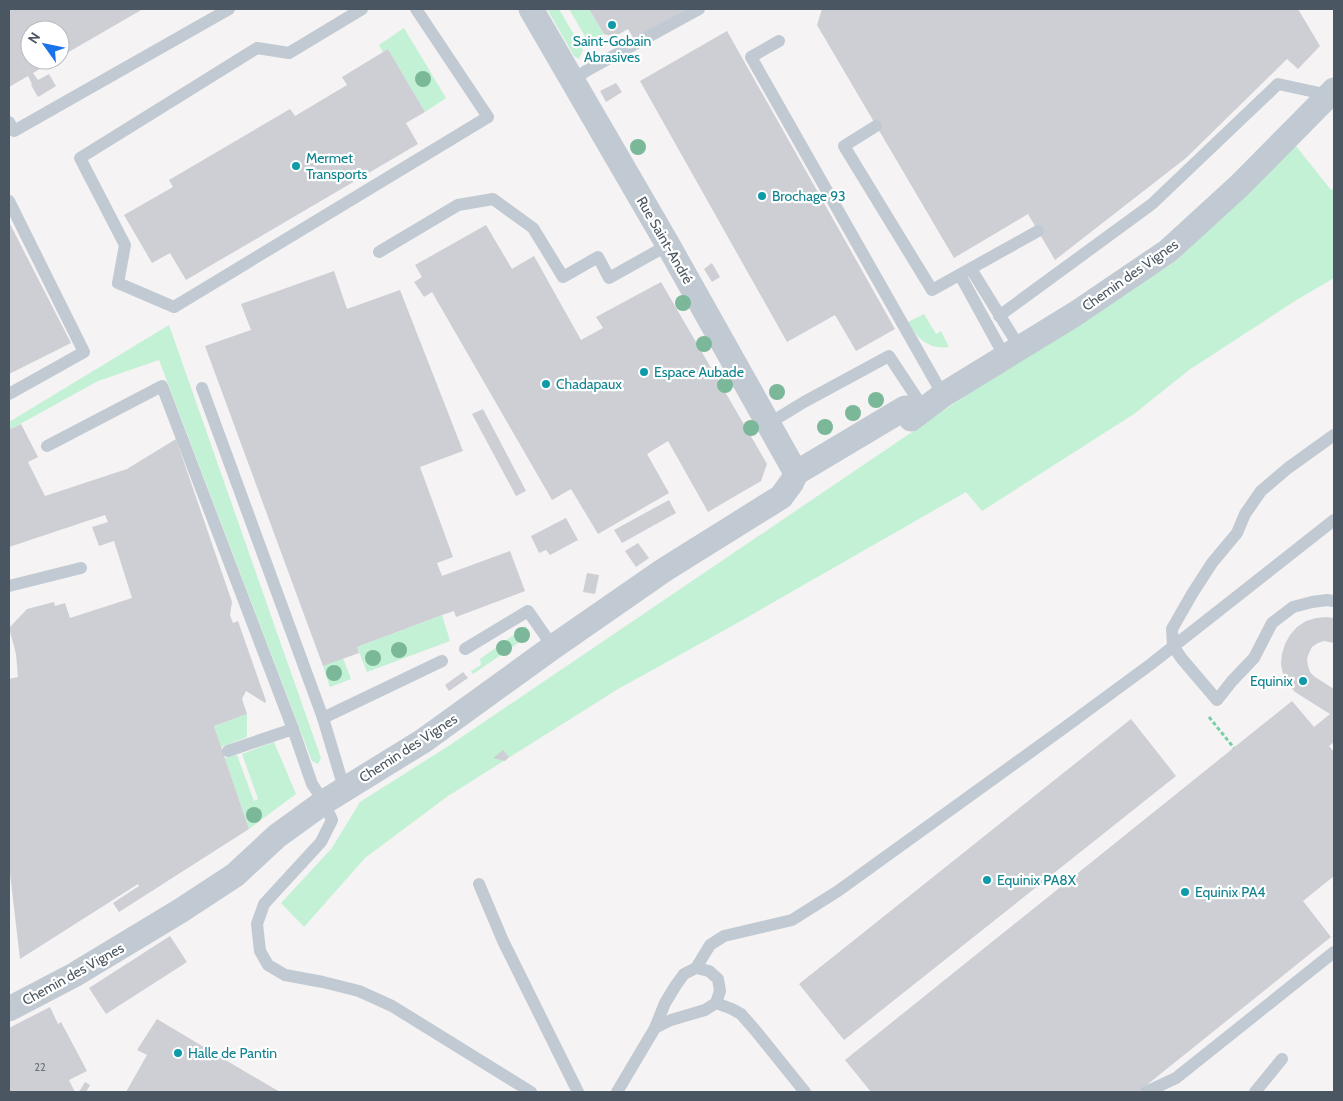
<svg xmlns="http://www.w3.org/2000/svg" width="1343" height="1101" font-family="Cabin,sans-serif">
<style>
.green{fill:#c3f1d5}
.building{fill:#cdcfd5}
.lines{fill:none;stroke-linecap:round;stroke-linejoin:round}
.path{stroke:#7ad0a6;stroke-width:3;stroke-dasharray:4 2.5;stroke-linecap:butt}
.service{stroke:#c1cad2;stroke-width:12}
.minor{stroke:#c1cad2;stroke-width:25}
.tree{fill:#7bb799}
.culture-dot{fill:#0f9aa8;stroke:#fff;stroke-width:2}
.labels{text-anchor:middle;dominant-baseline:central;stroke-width:4.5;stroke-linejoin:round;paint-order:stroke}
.number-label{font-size:11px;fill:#6b747e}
.culture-label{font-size:14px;fill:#0d838f;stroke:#fff;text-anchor:start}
.street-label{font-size:14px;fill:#4a5661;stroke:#fff}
</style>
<rect width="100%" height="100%" fill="#f5f3f3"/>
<g class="green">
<path d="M547 9H559L583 50 579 59 574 56Z"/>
<path d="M569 9H589L604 34 589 43Z"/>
<path d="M404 28 446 98 425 112 388 49 383 52 379 45Z"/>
<path d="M1296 146 1331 190 1334 188V278L1298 299 1189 370 1134 414 982 511 966 492 732 626 618 689 448 796 365 858 304 927 281 903 332 848 360 802 450 745 977 388 1176 261Z"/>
<path d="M924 314 936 334 941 331 949 347C930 350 917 339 908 322Z"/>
<path d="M169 325 321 758 318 764 312 761 159 360 98 381 11 429 9 422Z"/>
<path d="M442 615 450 641 367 672 357 647Z"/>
<path d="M526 626 530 635 473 674 471 671 481 665 480 659Z"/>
<path d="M343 658 351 679 330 687 323 666Z"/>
<path d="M247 714V737L221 747 214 726Z"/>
<path d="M274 742 296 794 249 829 225 758 237 755 254 801 258 799 242 754Z"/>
</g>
<g class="building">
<path d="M9 9H143L60 57V30H30V60H55L33 73 38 80 49 74 56 86 38 97 31 85 32 84 28 76 9 87Z"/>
<path d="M589 9H684L685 10 634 39 628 29 614 37 604 34Z"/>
<path d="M822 9H1298L1320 46 1298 69 1287 59 1186 158 1055 260 1028 214 954 258 817 25Z"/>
<path d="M727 31 895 329 856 351 835 315 787 342 640 81Z"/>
<path d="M388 49 425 112 406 123 418 144 186 280 170 253 152 263 124 215 173 187 169 180 290 109 295 116 347 85 342 77Z"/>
<path d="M616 83 622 92 606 102 600 91Z"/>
<path d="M9 222 71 343 9 374Z"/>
<path d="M486 225 512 269 534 256 581 340 603 328 596 317 661 282 767 464 761 481 708 512 668 441 647 454 669 493 598 534 571 489 552 500 432 292 424 297 414 282 422 277 415 265Z"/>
<path d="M712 263 720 277 712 282 704 269Z"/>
<path d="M334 271 347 309 400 290 463 451 420 467 453 557 437 563 442 576 510 551 525 591 456 617 454 611 442 615 357 647 359 653 323 666 205 346 251 330 241 304Z"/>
<path d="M483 409 526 491 516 496 472 414Z"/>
<path d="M9 424 11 429 21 424 38 457 28 462 45 496 127 469 176 439 232 602 230 615 233 623 238 621 266 701 265 703 246 691 242 699 247 714 214 726 249 829 119 912 113 903 139 886 138 884 20 959 9 865V679L18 677 16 654 9 628 27 609 54 602 55 606 65 603 70 618 132 598 114 541 99 546 92 527 108 522 105 515 9 547Z"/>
<path d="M669 500 676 513 622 543 614 530Z"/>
<path d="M566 518 578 540 550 555 546 550 539 553 531 536Z"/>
<path d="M638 543 649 558 636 567 625 551Z"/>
<path d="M587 573 599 575 595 594 583 592Z"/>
<path d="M1326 617 1334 618V643L1324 641 1318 643 1312 647 1309 653 1307 659 1308 666 1310 672 1315 677 1334 689V742L1329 746 1334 752V876L1303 901 1331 937 1138 1092H871L845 1060 1292 701 1314 727 1330 714 1295 692 1288 684 1283 674 1281 664 1282 654 1285 644 1290 635 1297 627 1306 621 1316 618Z"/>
<path d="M463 672 468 678 449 691 445 685Z"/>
<path d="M1131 719 1176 776 844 1040 799 984Z"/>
<path d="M503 750 509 757 505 761 493 758Z"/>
<path d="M170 936 187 962 106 1014 89 988Z"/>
<path d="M50 1007 58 1024 61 1022 87 1071 69 1080 75 1092H9V1028Z"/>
<path d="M157 1019 244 1071 280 1092H126L147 1055 137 1050Z"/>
<path d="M85 1082 90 1085 86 1092H79Z"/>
</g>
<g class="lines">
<path class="path" d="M1209 717 1234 748"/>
<g class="service">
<path d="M362 9 289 53 257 48 80 158 125 245 118 283 174 307 488 117 416 9"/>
<path d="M779 41 751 57 943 395"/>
<path d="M573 80 586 71 699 9"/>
<path d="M9 122 14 131 229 9"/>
<path d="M876 126 844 146 932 290 1038 231"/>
<path d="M9 201 84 352 9 394"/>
<path d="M379 252 458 205 493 199 533 228 563 277 598 257 609 278 668 245"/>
<path d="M971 269 1020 348"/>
<path d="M960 275 1005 357"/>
<path d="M999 316 1152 204 1278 84 1329 95"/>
<path d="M202 388 323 718"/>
<path d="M768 424 804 402 889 356 924 409"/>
<path d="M1334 435 1288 468 1261 491 1245 514 1237 533 1212 563 1192 594 1172 629 1173 646 1182 659 1217 700 1232 681 1254 658 1272 623 1293 607 1312 602 1327 600 1334 601"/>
<path d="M47 446 162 386 293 729"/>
<path d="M9 586 81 568"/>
<path d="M465 649 528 611 553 647"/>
<path d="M228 751 293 729 312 784 324 802 332 820 321 842 264 904 257 924 260 951 268 965 285 975 323 982 359 991 392 1006 531 1092"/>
<path d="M346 789 341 778 323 718 442 661"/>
<path d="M479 884 503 941 578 1092"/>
<path d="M696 968 710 945 724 936 792 920 838 891 1064 728 1151 664 1334 520"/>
<path d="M716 1003 732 1009 741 1014 755 1030 805 1092"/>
<path d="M617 1092 655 1028 665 1003 676 985 684 974 696 968 709 971 718 979 720 991 716 1003 705 1010 671 1020 655 1028"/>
<path d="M1146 1092 1176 1078 1334 952"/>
<path d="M1255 1092 1282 1059"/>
</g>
<g class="minor">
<path d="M531 9 668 245 796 473"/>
<path d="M911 419 943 395 1075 314 1168 251 1239 186 1334 90"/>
<path d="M9 1009 74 975 180 911 235 875 277 836 324 802 423 741 553 647 664 570 781 497 792 482 796 473 905 408 924 409"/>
</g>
</g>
<g class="tree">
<circle cx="423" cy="79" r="8"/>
<circle cx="638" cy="147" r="8"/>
<circle cx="683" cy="303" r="8"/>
<circle cx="704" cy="344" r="8"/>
<circle cx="725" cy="385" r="8"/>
<circle cx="777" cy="392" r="8"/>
<circle cx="876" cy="400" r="8"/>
<circle cx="853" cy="413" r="8"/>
<circle cx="825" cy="427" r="8"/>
<circle cx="751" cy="428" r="8"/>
<circle cx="522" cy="635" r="8"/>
<circle cx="504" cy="648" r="8"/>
<circle cx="399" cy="650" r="8"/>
<circle cx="373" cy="658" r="8"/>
<circle cx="334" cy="673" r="8"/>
<circle cx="254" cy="815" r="8"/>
</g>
<g class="culture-dot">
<circle cx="612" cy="25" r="5"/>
<circle cx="296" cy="166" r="5"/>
<circle cx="762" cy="196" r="5"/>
<circle cx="644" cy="372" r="5"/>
<circle cx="546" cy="384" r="5"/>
<circle cx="1303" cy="681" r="5"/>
<circle cx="987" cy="880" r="5"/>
<circle cx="1185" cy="892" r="5"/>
<circle cx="178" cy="1053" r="5"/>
</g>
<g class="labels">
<g class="number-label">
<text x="40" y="1067">22</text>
</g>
<g class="culture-label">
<text x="612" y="41" text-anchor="middle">Saint-Gobain<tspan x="612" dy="16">Abrasives</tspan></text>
<text x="306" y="158">Mermet<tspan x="306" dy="16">Transports</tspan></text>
<text x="772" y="196">Brochage 93</text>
<text x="654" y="372">Espace Aubade</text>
<text x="556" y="384">Chadapaux</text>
<text x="1293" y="681" text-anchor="end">Equinix</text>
<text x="997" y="880">Equinix PA8X</text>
<text x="1195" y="892">Equinix PA4</text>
<text x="188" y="1053">Halle de Pantin</text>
</g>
<g class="street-label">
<text transform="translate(665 240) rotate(60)">Rue Saint-André</text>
<text transform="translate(1130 275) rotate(-35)">Chemin des Vignes</text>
<text transform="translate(408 748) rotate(-33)">Chemin des Vignes</text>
<text transform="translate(73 974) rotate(-29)">Chemin des Vignes</text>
</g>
</g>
<rect width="1343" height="1101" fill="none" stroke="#4a5661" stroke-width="20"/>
<g transform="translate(45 45) rotate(303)"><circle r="24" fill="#ffffff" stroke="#b7bbc0"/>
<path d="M0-4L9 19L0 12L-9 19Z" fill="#1a73e8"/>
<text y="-8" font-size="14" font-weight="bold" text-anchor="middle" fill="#4a5661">N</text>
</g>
</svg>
